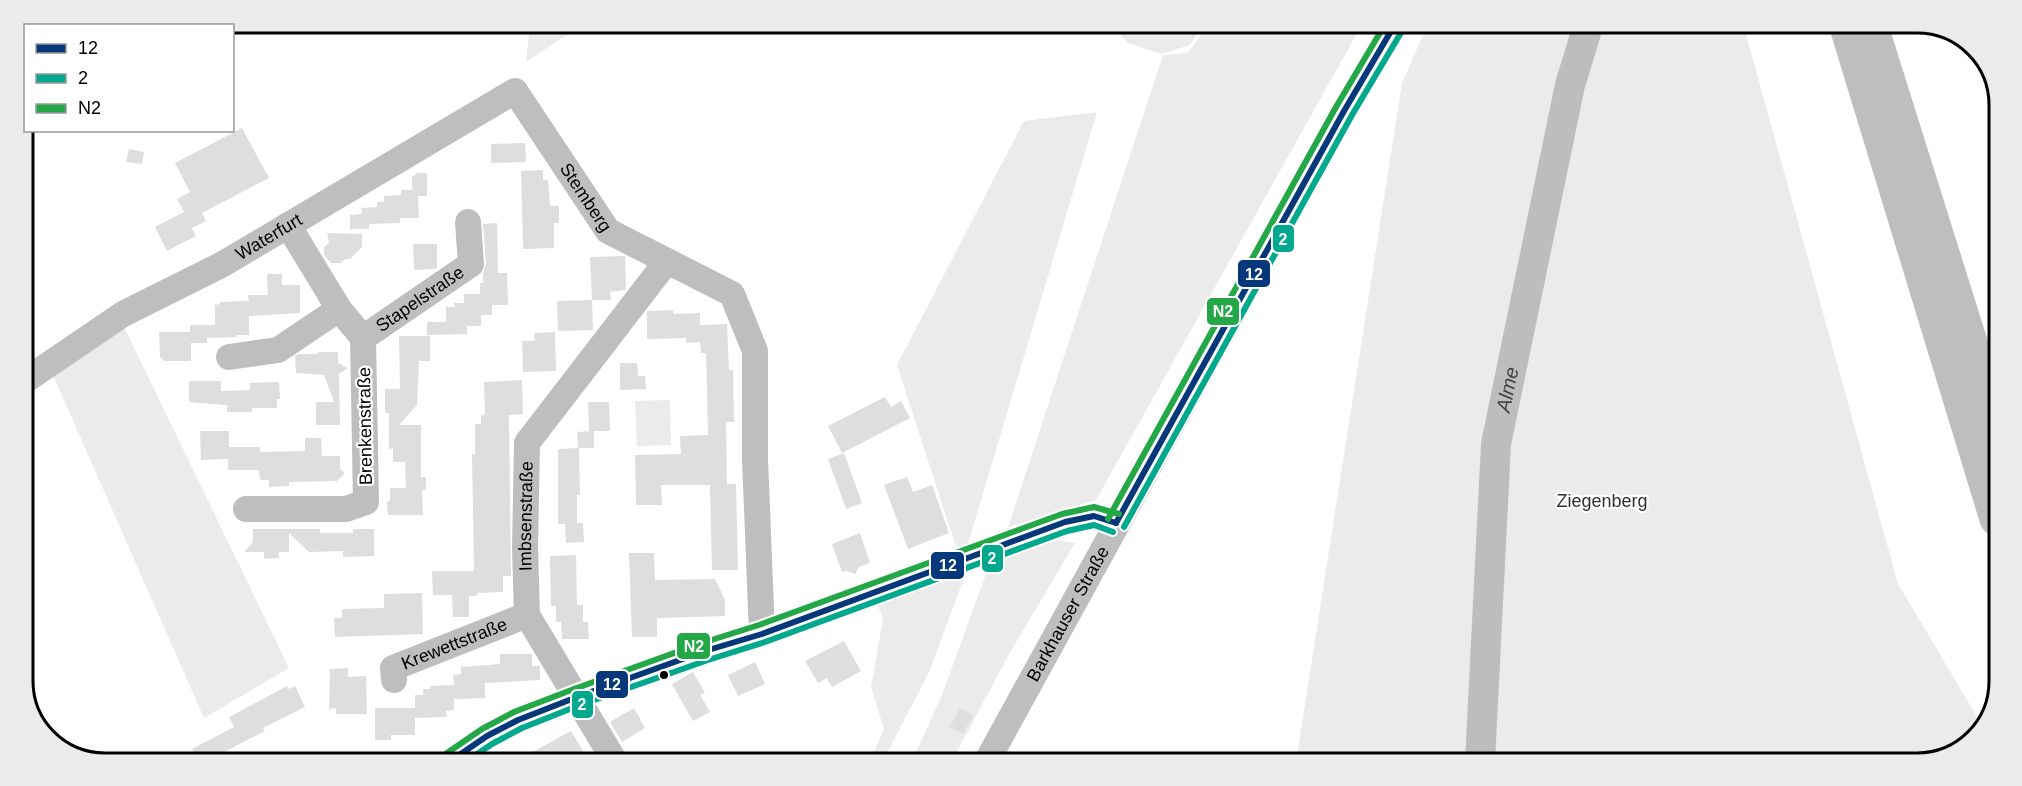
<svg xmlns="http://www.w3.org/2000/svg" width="2022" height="786" font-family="Helvetica,sans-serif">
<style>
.green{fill:#ebebeb}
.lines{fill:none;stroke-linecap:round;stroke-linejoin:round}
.river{stroke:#bdbdbd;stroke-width:30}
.building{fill:#dedede}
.minor{stroke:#bebebe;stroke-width:26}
.highway{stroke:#bebebe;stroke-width:33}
.bus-1-casing{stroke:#fff;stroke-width:10}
.bus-2-casing{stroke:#fff;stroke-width:10}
.bus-3-casing{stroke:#fff;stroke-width:10}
.bus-1{stroke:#05377b;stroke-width:6}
.bus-2{stroke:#00a88e;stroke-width:6}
.bus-3{stroke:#24a847;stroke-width:6}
.bus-dot{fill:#000;stroke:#fff;stroke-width:2}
.labels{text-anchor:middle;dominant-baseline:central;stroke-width:4.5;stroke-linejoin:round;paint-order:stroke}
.street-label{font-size:18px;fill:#000;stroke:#fff}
.park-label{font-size:18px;fill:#313131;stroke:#fff}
.water-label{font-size:20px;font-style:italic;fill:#424242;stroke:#fff}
.rim{fill:none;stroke:#000;stroke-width:3}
.line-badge{stroke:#fff;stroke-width:2}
.badge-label{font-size:16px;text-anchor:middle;font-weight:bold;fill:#fff}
</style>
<rect width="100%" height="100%" fill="#fff"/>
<g class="green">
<path d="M530 24H583L526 62Z"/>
<path d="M1112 25H1146L1153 27 1168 25H1202L1190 45 1161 54 1128 43Z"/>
<path d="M1208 25 1361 26 1096 500 1008 527 1163 55 1188 53Z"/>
<path d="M1427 26 1744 27 1898 584 1982 725 1963 749 1917 763 1296 762 1402 83Z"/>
<path d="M1097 112 967 547 957 550 897 365 1024 121Z"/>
<path d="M124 327 289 668 204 718 52 373Z"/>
<path d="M670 400 671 445 637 446 635 401Z"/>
<path d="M1058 540 1075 543 1008 656 952 761H912L942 695 990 563Z"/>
<path d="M953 573 965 575 930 670 883 761H870L884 729 871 687 883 619 877 603Z"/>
</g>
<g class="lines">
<path class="river" id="s1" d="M1480 762 1496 444 1570 85 1588 26"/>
</g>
<g class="building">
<path d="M242 128 269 178 202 213 206 221 192 228 196 236 167 251 155 227 184 212 177 199 190 192 175 163Z"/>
<path d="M525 143 526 162 491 163V144Z"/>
<path d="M129 149 144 152 142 164 126 162Z"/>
<path d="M543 170V180H548L550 206H559V223H554V248L523 249 521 171Z"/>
<path d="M418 173H427V196H418L419 218H400V223L369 224V229H350V215L362 214 361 208 377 207V202H384V196L401 195V190H412V177Z"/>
<path d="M497 223 498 273H507L508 305H492V315H481V326H467V334L427 335V322H446V307H455L454 303H464V294H480V283H483V273L486 263 483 224Z"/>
<path d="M327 233 362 234V247L350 259H345L341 263H331L324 255V247L329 243Z"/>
<path d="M413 244H437V269L414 270Z"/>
<path d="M625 256 626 290 610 292 611 300H592L593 330 558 331 557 301 592 300 590 257Z"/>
<path d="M267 274H282V285H300V313L249 316V335H237V337L207 338V343H191V361H164L160 357 159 332H190V325H215V305L220 304V302L249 301 248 295H268Z"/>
<path d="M673 310V314L700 313V325L727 324 729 370H733L734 422H726L727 484H736L738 570H712L710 485H661L662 505H636L635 455 681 454 680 436 708 435 706 353H701L700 342 686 343V338L647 339V311Z"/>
<path d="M555 332 556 371 523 372 522 341H535L534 333Z"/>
<path d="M399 336H430V361H419L417 405 399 425H421V477H426V490H422L423 515H388L387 501H390V488H406L405 462H393V448L389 449V413H385V389H400Z"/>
<path d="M318 352H338V363L348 368 339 374 340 425H316V402H334L324 375 296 373 295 356 298 354H318Z"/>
<path d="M620 363H637L638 376H645L646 389 620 390Z"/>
<path d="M522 380 523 414 509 415 511 576H503V592L477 593V596H469V617H453L452 595H433L432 571H474L472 454H475V424H481V415H485L484 382Z"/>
<path d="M189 381H221V391L250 390V383L279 382 280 399H277V408H252V412H227V405L189 402Z"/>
<path d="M885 397 891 407 901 401 910 418 842 453 828 426Z"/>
<path d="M588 402H609L610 431H589Z"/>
<path d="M200 431H229V447H260V452L305 451V438H321L322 456H340V469L345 473 337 481 289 482V486L269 487V480H260L259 470H228V459L201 460Z"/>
<path d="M594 431V448H579L580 495H577V523H572H583L584 542 566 543 565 524H558V449L578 448 577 432Z"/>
<path d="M844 453 862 503 846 509 828 459Z"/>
<path d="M907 477 913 492 932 485 949 533 908 549 884 485Z"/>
<path d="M253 529H320V533H353V529H374V556L343 557V551L309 552 289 533V552H279V558L264 559V552H244L253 542Z"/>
<path d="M860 533 870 563 859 567 855 574 847 571 842 572 832 544Z"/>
<path d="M629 553H654L655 580 715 579 725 600V616L657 618V637H632Z"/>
<path d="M576 555 577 605H583V622H588L589 639H562L561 622H556V606H551L550 556Z"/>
<path d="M422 593 423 634 335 637 334 618H342V609L384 608V594Z"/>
<path d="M844 641 861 671 832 687 827 678 818 683 805 661Z"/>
<path d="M500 654H532V666H540V680L485 683V698L454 699V710L446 711 447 717 415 718V695H423V689H430V686L454 685 453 675 461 674V667L500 664Z"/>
<path d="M755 662 765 684 738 696 728 675Z"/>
<path d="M348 668V677L366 676 367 714H336V708L329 709 330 669Z"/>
<path d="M693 672 705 693 700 695 710 712 693 721 672 684Z"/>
<path d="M287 686 289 689 295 686 305 707 263 728 265 731 222 753 225 759H198L192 749 234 727 229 717Z"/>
<path d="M375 708H415V735H391V740H375Z"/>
<path d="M634 708 645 728 622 742 610 722Z"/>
<path d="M960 708 973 715 963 734 950 727Z"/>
<path d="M571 731 583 751 566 760H518Z"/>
</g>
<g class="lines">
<g class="minor">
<path id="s2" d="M363 338 471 264 468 222"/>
<path d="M229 357 278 350 339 309"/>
<path id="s3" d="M23 382 123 314 223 264 515 91 608 231 732 294 755 351V459L762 634"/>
<path d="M246 509H346L366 502 363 338 339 309 288 225"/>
<path id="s4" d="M394 680 393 668 527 615"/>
<path d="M452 760 487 736 518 720 577 697 705 651 762 634 1065 522 1094 516 1116 523"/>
<path id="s5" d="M614 760 527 615 525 548 527 443 667 261"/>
<path id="s6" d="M987 761 1344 111 1394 26"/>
</g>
<g class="highway">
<path d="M1846 27 1996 519"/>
<path d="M1872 27 1997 425"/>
</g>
<g class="bus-1-casing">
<g id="bus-1">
<path d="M1116 523 1344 111 1394 26"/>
<path d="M452 760 487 736 518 720 577 697 705 651 762 634 1065 522 1094 516 1116 523"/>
</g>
</g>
<g class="bus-2-casing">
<g id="bus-2">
<path d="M1124 527 1352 115 1402 31"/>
<path d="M468 760 492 744 522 728 580 705 708 660 765 642 1067 531 1094 525 1113 532"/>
</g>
</g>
<g class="bus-3-casing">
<g id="bus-3">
<path d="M1108 519 1336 107 1384 26"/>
<path d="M447 753 482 729 514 712 574 689 702 643 759 625 1062 514 1094 507 1119 514"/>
</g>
</g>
<use href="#bus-1" class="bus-1"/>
<use href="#bus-2" class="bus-2"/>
<use href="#bus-3" class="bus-3"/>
</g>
<circle class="bus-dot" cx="664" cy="675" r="5"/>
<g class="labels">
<g class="street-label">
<text stroke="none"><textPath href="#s3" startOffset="700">Stemberg</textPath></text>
<text stroke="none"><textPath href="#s3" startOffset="286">Waterfurt</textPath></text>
<text stroke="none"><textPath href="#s2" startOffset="69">Stapelstraße</textPath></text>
<text transform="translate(365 426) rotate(-91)">Brenkenstraße</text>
<text stroke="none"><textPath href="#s5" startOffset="268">Imbsenstraße</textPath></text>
<text stroke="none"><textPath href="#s6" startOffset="168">Barkhauser Straße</textPath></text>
<text stroke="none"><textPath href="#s4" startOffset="78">Krewettstraße</textPath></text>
</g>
<g class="park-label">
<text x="1602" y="501">Ziegenberg</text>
</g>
<g class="water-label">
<text stroke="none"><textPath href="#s1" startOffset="374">Alme</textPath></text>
</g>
</g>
<path d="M0 0H2022V786H0ZM105 33H1917A72 72 0 0 1 1989 105V681A72 72 0 0 1 1917 753H105A72 72 0 0 1 33 681V105A72 72 0 0 1 105 33Z" fill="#ebebeb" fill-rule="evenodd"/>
<path class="rim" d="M105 33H1917A72 72 0 0 1 1989 105V681A72 72 0 0 1 1917 753H105A72 72 0 0 1 33 681V105A72 72 0 0 1 105 33Z"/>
<g class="line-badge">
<rect x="1272" y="224" width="23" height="29" rx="6" fill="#00a88e"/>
<rect x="1237" y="259" width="34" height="29" rx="6" fill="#05377b"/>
<rect x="1206" y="297" width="34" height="29" rx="6" fill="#24a847"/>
<rect x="981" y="544" width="23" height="29" rx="6" fill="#00a88e"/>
<rect x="930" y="551" width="35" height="29" rx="6" fill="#05377b"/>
<rect x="676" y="632" width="35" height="28" rx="6" fill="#24a847"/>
<rect x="595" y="670" width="34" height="29" rx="6" fill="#05377b"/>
<rect x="571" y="690" width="23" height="29" rx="6" fill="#00a88e"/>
</g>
<g class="badge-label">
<text x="1283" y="245">2</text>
<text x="1254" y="280">12</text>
<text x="1223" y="317">N2</text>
<text x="992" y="564">2</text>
<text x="948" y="571">12</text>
<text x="694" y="652">N2</text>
<text x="612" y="690">12</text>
<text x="582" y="710">2</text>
</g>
<rect x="24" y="24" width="210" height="108" fill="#ffffff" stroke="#999999" stroke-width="1.5"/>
<rect x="36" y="44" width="30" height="9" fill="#05377b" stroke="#999999" stroke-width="1.5"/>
<text x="78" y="54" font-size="18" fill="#000000">12</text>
<rect x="36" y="74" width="30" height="9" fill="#00a88e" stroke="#999999" stroke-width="1.5"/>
<text x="78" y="84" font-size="18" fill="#000000">2</text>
<rect x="36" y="104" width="30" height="9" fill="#24a847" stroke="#999999" stroke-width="1.5"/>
<text x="78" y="114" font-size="18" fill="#000000">N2</text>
</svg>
